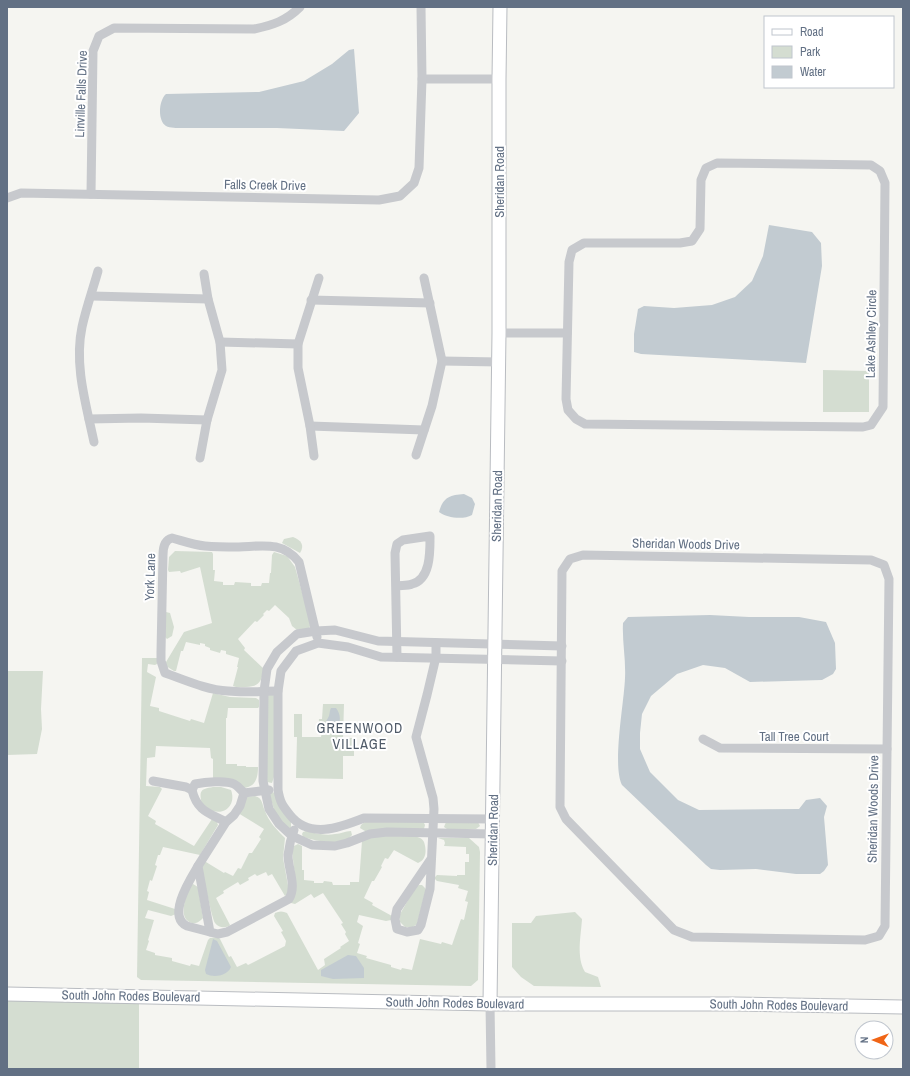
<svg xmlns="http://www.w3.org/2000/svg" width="910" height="1076" font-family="'Archivo Narrow',sans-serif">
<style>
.green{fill:#d4ddd1}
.water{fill:#c2cbd1}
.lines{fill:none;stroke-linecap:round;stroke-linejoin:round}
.secondary-casing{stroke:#b9bcc1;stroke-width:15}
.street{stroke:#c7c9cd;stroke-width:9}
.secondary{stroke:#fff;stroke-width:13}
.labels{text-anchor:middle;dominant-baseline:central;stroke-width:4;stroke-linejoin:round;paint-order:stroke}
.street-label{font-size:13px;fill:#627084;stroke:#fff}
.neighbourhood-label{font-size:14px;letter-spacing:1px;fill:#505b69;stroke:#fff}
</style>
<rect width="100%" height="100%" fill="#f5f5f1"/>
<g class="green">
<path d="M823 370 869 371V412H823Z"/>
<path d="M293 537C301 540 305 545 300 553L282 543 284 539Z"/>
<path d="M175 551 212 552 213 554V570H215L214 581 223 582V585H234L235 582 251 583V586H261L262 583H269L270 573H271L272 555 274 552 287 556 295 567 309 617 310 626 309 629 297 630 292 626 289 618 275 605 269 611 267 610 263 614 264 615 257 622 255 621 238 639 245 648 244 650 264 669C261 682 260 686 246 687 241 687 237 688 233 686L238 667H237L239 658 226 654V651L221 650 220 653 210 650V648L205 646V644L200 643V645L186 642 183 651H181L176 671H174L166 666V662L184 632 212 623 200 567 181 573 180 571 169 572 168 570 169 557Z"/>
<path d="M166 612 170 613 174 627 172 636 167 639 165 637Z"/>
<path d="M142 658H157V664L155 665 148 664 147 672 156 677 150 706 159 708V711L190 721 191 719 204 723 213 693 230 697 256 698 259 700V707L258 708H228L227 718H226V764H237V766H246V767H258C258 779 255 788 241 788L213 778V759L211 758 210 748 156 746 155 757 147 758 146 786 160 787 162 789 148 816 156 821 155 824 194 846 212 819 217 822 218 825 200 855 163 847 160 855H158L155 865 157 866 152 881 150 880 147 891 149 892 147 900 175 909 176 911V914L171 916 148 910 145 918 154 920 148 940 149 941 146 950 155 953V955L172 958V961L190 966 191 964 199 966 208 940 210 938 218 937 220 939 229 957 231 956 237 967 246 963 248 965 285 946 286 941 281 932 283 931 274 916 275 913C279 911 283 911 287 913L318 970 325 965 324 959 341 948 340 947 349 941 345 934 346 932 341 924 343 923 323 893 314 898 311 894 295 904 291 903 290 902 296 885 292 851 294 846 298 844 302 846V870H304V880L314 881V883H323L324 881 332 882 333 885H350V882H359L362 841C372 835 409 834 420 838 422 839 423 840 424 842 427 851 426 860 418 863L394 850 388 859 385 858 381 866 382 867 374 881H372L364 898 373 903 372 905 392 916 391 920 386 921 359 915 357 922 363 926 358 943 360 944 357 953 367 956 366 958 391 965V967L401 970 402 968 412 970 420 939 441 944 442 942 452 945 461 919 464 920 468 902 465 901 468 891 458 888 459 885 437 881 434 878 437 875 457 876V875H465V862H469V854H466V847L444 846 445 843 444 840 438 838H469L479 847 480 852 478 980 471 986 141 980 137 977Z"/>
<path d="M7 671H43L41 709 42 729 37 754 7 755Z"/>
<path d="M273 694 275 697 274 777 272 783 267 782V695Z"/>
<path d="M323 704H344L343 738H354V756H343V779L296 778 297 737H294V714H302V737H321L322 732 318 731 319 719H322Z"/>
<path d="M213 787H221L231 790C236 803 227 815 213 811 209 810 205 806 202 804 199 791 200 789 213 787Z"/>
<path d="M272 792 275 793 291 821V828L289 830 276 816 269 793Z"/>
<path d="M255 796C263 798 262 805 265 811 269 822 277 830 285 838L283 858 289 891 287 895 285 896 272 874 268 876 266 872 257 876 255 874 248 878 249 880 240 885 238 882 223 891 224 893 216 898 230 925 229 926C224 928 219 928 215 923 212 919 203 875 202 868 202 865 202 865 204 862H206L224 873 225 872 233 876 238 868 241 869 249 853H252L261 839 259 837 264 829 238 813 244 797Z"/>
<path d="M366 821H423L425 825 424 829 365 831 360 828 361 825Z"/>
<path d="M446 822H478L480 826 476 829H447L444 827Z"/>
<path d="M306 831C315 833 325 836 335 834 341 834 345 831 351 831L352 835C343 847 316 841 303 837L302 834 303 832Z"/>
<path d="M193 884 198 887 203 918C200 921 197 924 192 923 176 919 187 893 191 885Z"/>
<path d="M419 885H422L426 889 417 924 413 927H405L400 922 399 916 416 886Z"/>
<path d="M575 912 582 919C581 936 576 957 585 972L598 977 601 987 534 986 521 977 512 967V923H531L536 916Z"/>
<path d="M7 998 139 1001V1069H7Z"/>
</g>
<g class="water">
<path d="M354 49 359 113 344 131 277 128H182C177 128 170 128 166 126 157 120 159 100 166 94L259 92 304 81 332 64 349 50Z"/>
<path d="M769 225 812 232 821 243 822 266 806 363 641 354 634 352V334L638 309 644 306 674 308 712 305 735 297 752 281 763 256Z"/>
<path d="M464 494 472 498 475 504 472 515C463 520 447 518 439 512 443 497 450 495 464 494Z"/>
<path d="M710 615 749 617H799L826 622 835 643 836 669 833 674 822 680 750 682 725 668 703 665 677 674 651 696 642 714 640 733V749L650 772 678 800 699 810 799 809 806 800 820 798 827 806 824 817 828 865 824 871 820 874H796L756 869 720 870 711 869 706 865 622 785C612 765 624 704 625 678 626 660 622 641 623 623L628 617Z"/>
<path d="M331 708H336C341 714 341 723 337 728L332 731 327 730C323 724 325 723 328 718 330 715 329 712 331 708Z"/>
<path d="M213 939 217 941 231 967C227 976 214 978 206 974L205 970Z"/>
<path d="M348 955 356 956 364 968V978L333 979 321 976V970Z"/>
</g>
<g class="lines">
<g class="secondary-casing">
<g id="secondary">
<path d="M7 994 490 1004H735L903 1007"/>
<path d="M490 1004 499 333V79L500 7"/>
</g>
</g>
<g class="street">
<path d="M422 79H499"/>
<path d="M717 163 871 165 880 171 885 183 883 407 871 425 863 427 585 424 576 419 568 410 566 399 569 262 572 250 584 243H680L692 241 700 229 701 180 706 168Z"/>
<path d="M91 194 93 51 99 36 114 28 254 29C273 25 286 21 300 7"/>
<path d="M7 198 21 193 379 200 400 196 414 183 419 168 422 79 421 7"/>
<path d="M92 296 208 299"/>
<path d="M311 300 430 303"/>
<path d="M499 333H567"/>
<path d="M220 342 298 344"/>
<path d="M442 361 499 362"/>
<path d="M89 419 141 418 207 420"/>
<path d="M310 426 424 430"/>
<path d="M94 442C86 404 74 365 82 327 86 308 93 289 98 271"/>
<path d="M416 455 432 406 442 361 424 278"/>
<path d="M314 456 310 426 298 368V344L319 278"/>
<path d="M200 458 207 420 222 370 220 342 208 299 204 274"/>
<path d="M583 555 871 560 884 565 889 579 885 926 879 936 865 940 692 937 674 930 566 819 560 807 562 571 570 559Z"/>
<path d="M396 586C401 585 407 586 412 584 431 579 430 551 430 536L403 540 397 544 395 553 397 657"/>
<path d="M278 691C261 691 245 693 228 691 207 690 185 680 165 673L161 661V652L163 555C163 548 164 540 172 538 183 541 194 545 205 546 216 547 228 547 239 547 263 546 282 541 299 562L317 637"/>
<path d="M703 739 720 748 887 749"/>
<path d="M153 781 186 787 192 790"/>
<path d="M269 790 244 793 240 806 234 815 226 822 198 866 210 932 218 934 227 932 289 899C297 886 288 869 288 855 289 846 291 838 294 830"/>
<path d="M493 819 364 818C339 828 309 839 290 815 282 805 280 802 278 790V691L281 671 296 651 318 643 348 647 381 657 562 661"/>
<path d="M226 822C209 813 197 811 192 790L195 784C205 782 226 780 234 784 238 786 241 790 244 793"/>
<path d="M493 834 387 832 370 834 347 843 335 846 312 845 292 836 279 824 269 809 263 781 264 691 267 669 277 652 297 634 316 631 335 630 378 641 562 646"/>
<path d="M431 859 397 909 395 919 397 929 407 932 418 930 421 925 430 889 434 809 433 798 416 737 427 695 436 657V643"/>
<path d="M198 866C191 878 166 916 187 926L210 932"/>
<path d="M490 1004 491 1069"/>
</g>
<use href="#secondary" class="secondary"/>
</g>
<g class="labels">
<g class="street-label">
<text transform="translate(81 94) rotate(-88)">Linville Falls Drive</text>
<text transform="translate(499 182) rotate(-90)">Sheridan Road</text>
<text transform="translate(265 185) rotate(1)">Falls Creek Drive</text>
<text transform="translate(871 334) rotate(-89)">Lake Ashley Circle</text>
<text transform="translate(497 506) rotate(-89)">Sheridan Road</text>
<text transform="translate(686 544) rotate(1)">Sheridan Woods Drive</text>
<text transform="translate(150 577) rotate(-88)">York Lane</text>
<text x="794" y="736">Tall Tree Court</text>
<text transform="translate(873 809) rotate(-89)">Sheridan Woods Drive</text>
<text transform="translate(493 830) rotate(-89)">Sheridan Road</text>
<text transform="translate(131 996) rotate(1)">South John Rodes Boulevard</text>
<text transform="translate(455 1003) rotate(1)">South John Rodes Boulevard</text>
<text transform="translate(779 1005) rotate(1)">South John Rodes Boulevard</text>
</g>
<g class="neighbourhood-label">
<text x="360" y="728">GREENWOOD<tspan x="360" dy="16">VILLAGE</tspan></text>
</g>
</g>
<rect width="910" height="1076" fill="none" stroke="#627084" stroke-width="16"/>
<rect x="764" y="16" width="130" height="72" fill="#ffffff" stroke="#c0c6ce"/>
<rect x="772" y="29" width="20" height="6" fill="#ffffff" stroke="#c0c6ce"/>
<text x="800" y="36" font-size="12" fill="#627084">Road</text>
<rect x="772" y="46" width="20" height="12" fill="#d4ddd1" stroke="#c0c6ce"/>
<text x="800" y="56" font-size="12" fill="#627084">Park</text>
<rect x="772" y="66" width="20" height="12" fill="#c2cbd1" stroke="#c0c6ce"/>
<text x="800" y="76" font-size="12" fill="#627084">Water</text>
<g transform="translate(874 1040) rotate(271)"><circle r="19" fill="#ffffff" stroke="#c0c6ce"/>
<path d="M0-3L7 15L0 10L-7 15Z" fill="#f06516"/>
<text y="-6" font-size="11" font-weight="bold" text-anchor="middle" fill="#627084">N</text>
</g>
</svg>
